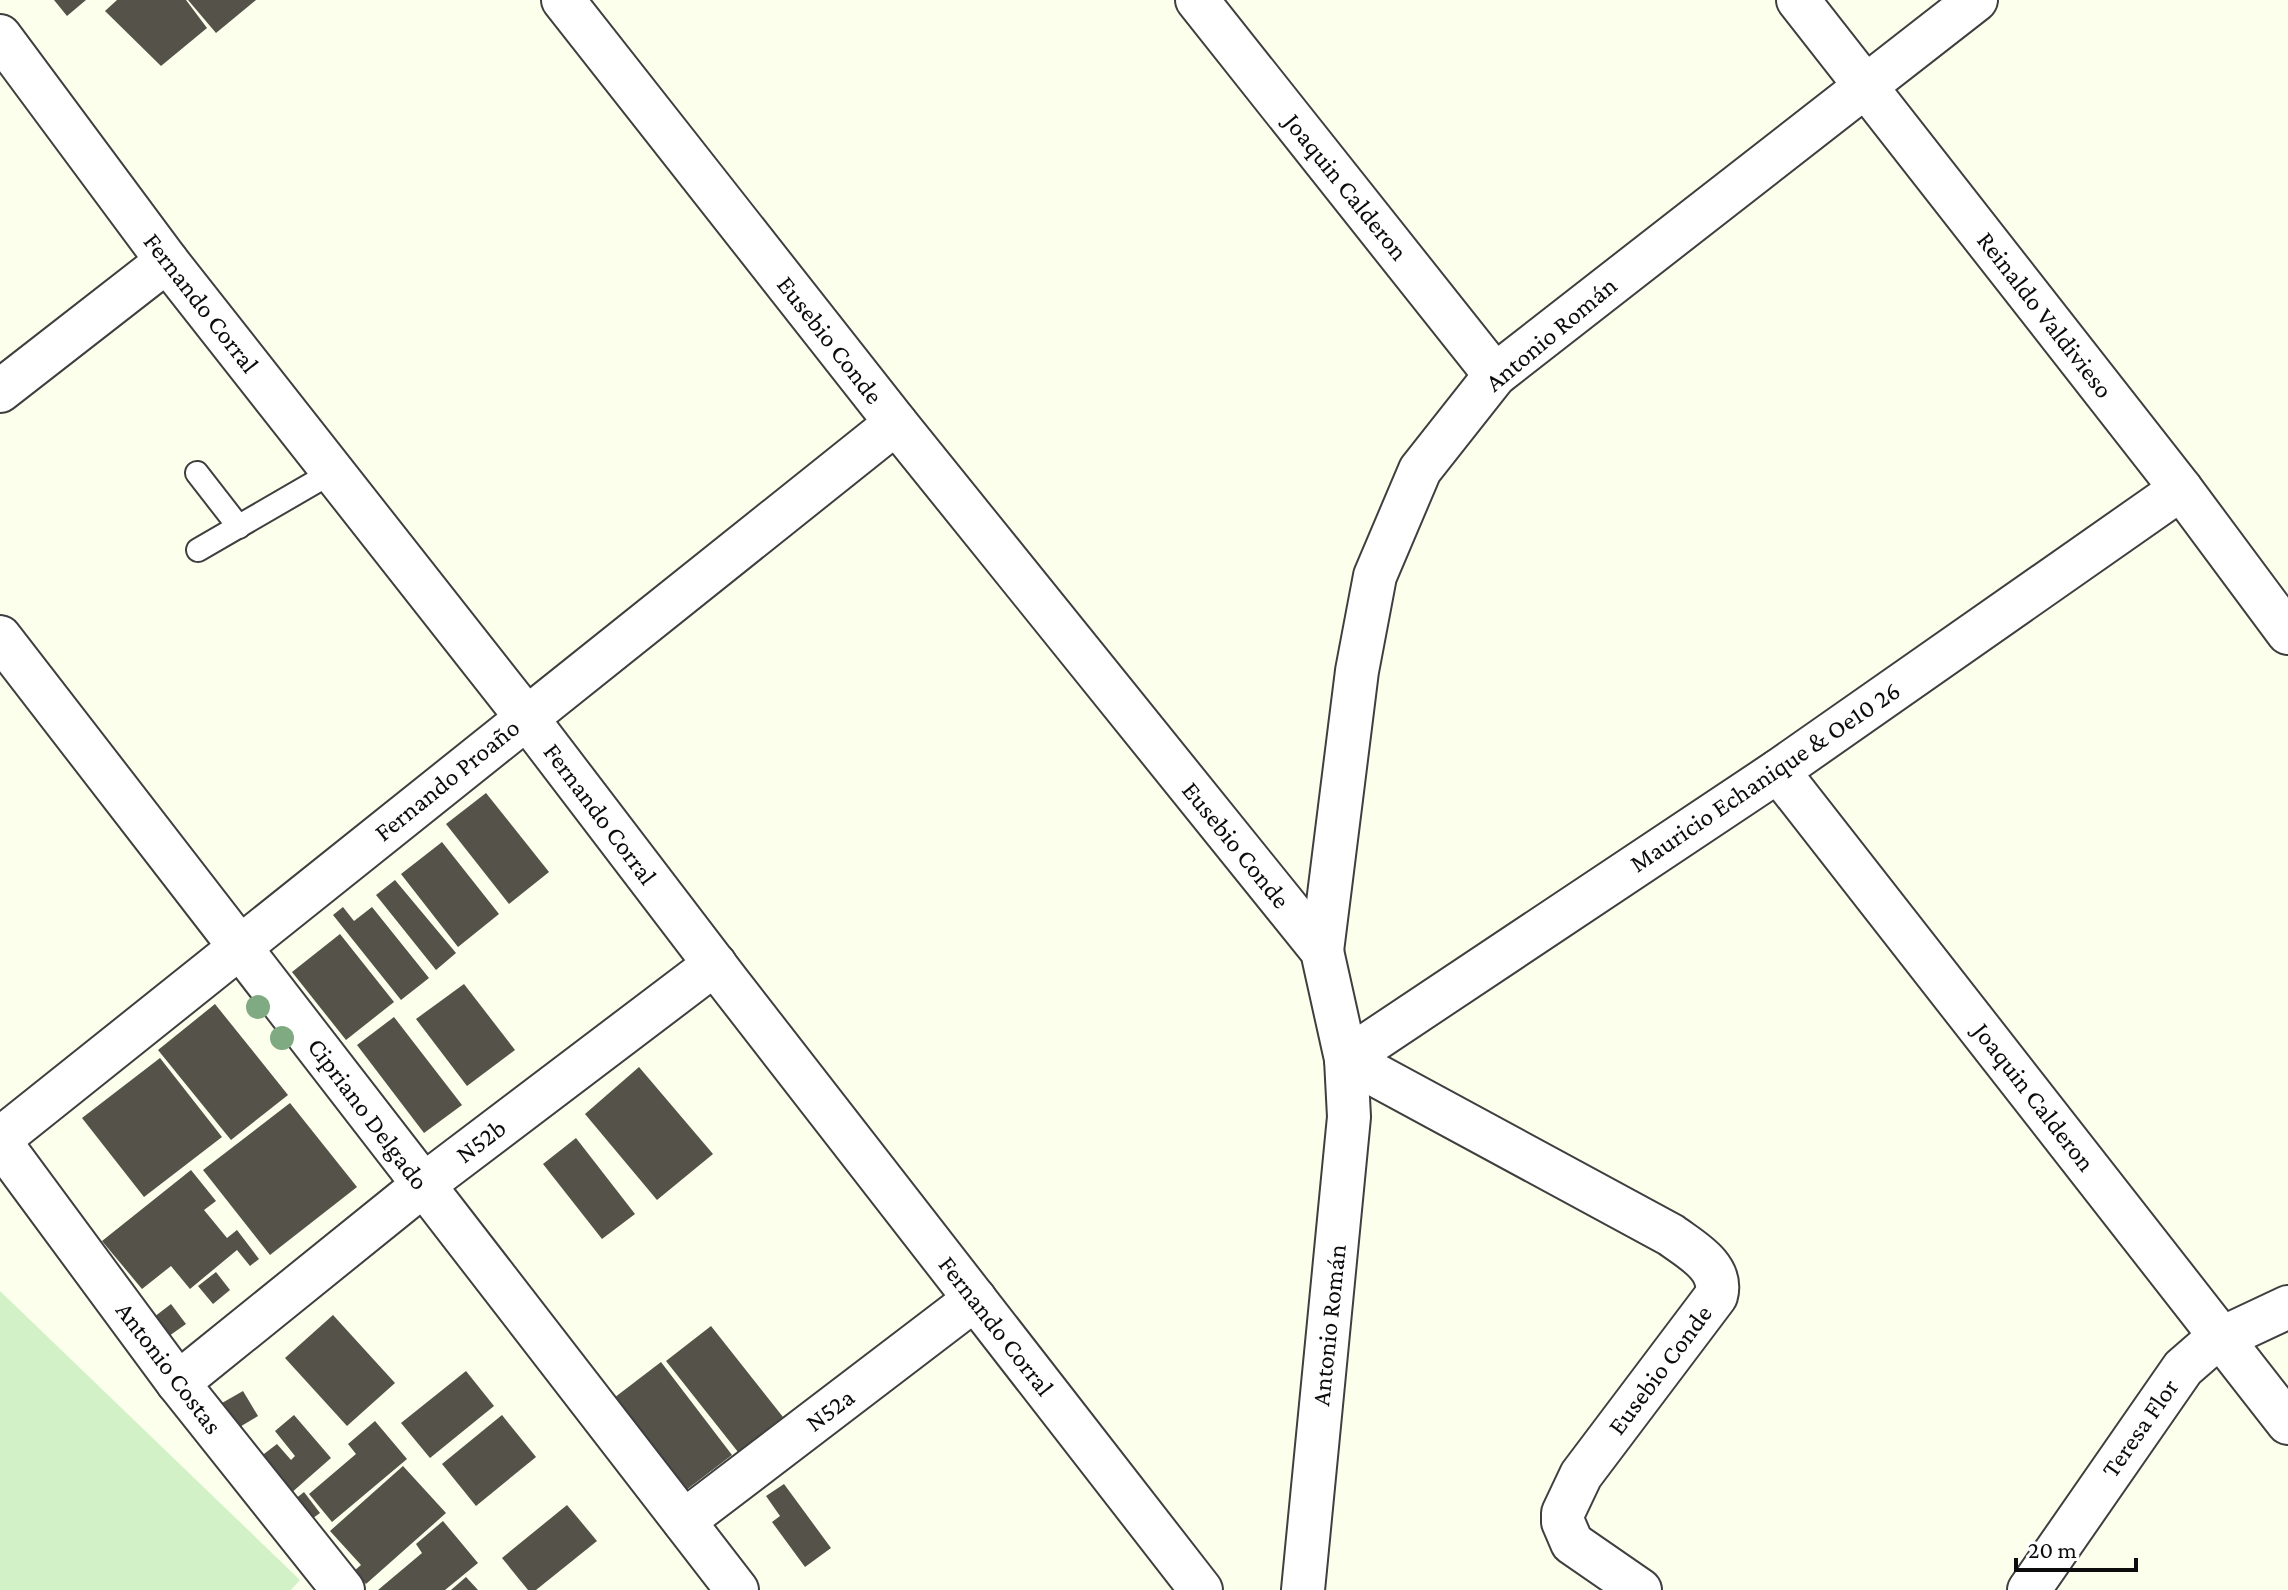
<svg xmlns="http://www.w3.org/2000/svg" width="2288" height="1590" font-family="'Crimson Pro',serif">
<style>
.pitch{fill:#d2f1c7}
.building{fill:#555249}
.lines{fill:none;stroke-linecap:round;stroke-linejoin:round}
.service-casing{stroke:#3f3f3f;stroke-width:26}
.minor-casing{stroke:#3f3f3f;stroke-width:46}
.service{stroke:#fff;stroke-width:22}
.minor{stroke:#fff;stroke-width:42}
.tree{fill:#80aa81}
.labels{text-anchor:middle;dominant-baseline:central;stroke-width:8;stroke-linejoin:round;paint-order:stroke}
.street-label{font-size:26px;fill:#0c0c0c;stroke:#fff}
</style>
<rect width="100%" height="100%" fill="#fbffec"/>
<path class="pitch" d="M0 1291 300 1580 291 1590H0Z"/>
<g class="building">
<path d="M54 0H86L67 16Z"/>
<path d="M117 0H186L207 28 161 66 105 11Z"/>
<path d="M188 0H256L216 33Z"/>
<path d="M486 793 549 872 509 904 446 824Z"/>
<path d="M442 842 499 914 458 947 401 874Z"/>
<path d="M395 880 456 953 436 970 376 895Z"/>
<path d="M343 907 354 921 372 907 429 978 401 1000 333 915Z"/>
<path d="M340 934 394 1002 346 1040 292 972Z"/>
<path d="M464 984 515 1050 467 1086 416 1019Z"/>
<path d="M215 1004 288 1095 231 1140 158 1050Z"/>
<path d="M394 1017 462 1105 424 1133 357 1045Z"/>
<path d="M160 1058 222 1137 144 1197 82 1118Z"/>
<path d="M639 1067 713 1154 657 1200 585 1114Z"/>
<path d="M290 1103 357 1187 270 1255 203 1170Z"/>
<path d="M576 1138 635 1214 602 1239 543 1164Z"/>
<path d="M191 1170 216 1201 204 1210 227 1238 237 1230 259 1259 250 1266 237 1250 190 1289 171 1266 142 1289 102 1241Z"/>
<path d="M216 1272 230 1290 213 1304 198 1286Z"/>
<path d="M171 1304 186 1324 169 1336 154 1317Z"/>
<path d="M333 1315 395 1383 347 1426 285 1358Z"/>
<path d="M711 1326 783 1417 738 1452 666 1361Z"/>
<path d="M661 1362 732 1455 681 1494 610 1401Z"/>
<path d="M466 1371 494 1406 430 1458 401 1423Z"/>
<path d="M243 1391 258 1416 238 1428 222 1403Z"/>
<path d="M294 1415 331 1458 290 1494 260 1457 277 1444 291 1460 295 1456 275 1431Z"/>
<path d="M502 1415 536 1457 476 1506 442 1464Z"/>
<path d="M375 1421 407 1459 332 1522 309 1494 356 1454 348 1444Z"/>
<path d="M403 1466 446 1513 366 1584 354 1571 361 1565 330 1531Z"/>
<path d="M784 1484 831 1548 805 1567 772 1522 780 1516 766 1496Z"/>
<path d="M304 1492 320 1513 309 1521 294 1500Z"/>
<path d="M567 1505 597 1541 536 1590H528L502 1558Z"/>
<path d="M443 1521 478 1563 445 1590H378L422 1553 416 1544Z"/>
<path d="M466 1577 478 1590H451Z"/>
</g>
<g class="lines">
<g class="service-casing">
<g id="service">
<path d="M197 473 239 527"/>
<path d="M198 550 317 481 331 470"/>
</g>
</g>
<g class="minor-casing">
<g id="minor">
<path d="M563 0 896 423 1322 951 1346 1059 1349 1117 1303 1590"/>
<path d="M1197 0 1495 375"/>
<path d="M1798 0 2181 489 2288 633"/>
<path d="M0 36 167 261 526 717 729 983 1201 1590"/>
<path d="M0 391 167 261"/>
<path d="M0 637C246 954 490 1273 737 1590"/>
<path d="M1778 771 2288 1423"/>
<path d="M1322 951 1357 671 1375 576 1420 470 1495 375 1976 0"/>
<path d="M1346 1059 1778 771 2181 489"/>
<path d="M1346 1059 1671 1235C1691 1250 1724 1267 1716 1296L1581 1475 1563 1513V1522L1572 1543 1640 1590"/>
<path d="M0 1139 896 423"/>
<path d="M0 1142 178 1383 343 1590"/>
<path d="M178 1383 422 1186 715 964"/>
<path d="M684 1521 975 1299"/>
<path d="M2029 1590 2183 1368 2206 1348 2222 1338 2288 1307"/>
</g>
</g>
<use href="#service" class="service"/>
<use href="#minor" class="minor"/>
</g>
<g class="tree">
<circle cx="258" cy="1007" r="12"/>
<circle cx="282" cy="1038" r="12"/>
</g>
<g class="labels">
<g class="street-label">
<text transform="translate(1346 187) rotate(51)">Joaquin Calderon</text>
<text transform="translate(201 303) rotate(52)">Fernando Corral</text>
<text transform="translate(2045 315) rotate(52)">Reinaldo Valdivieso</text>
<text transform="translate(1551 334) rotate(-40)">Antonio Román</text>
<text transform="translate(830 340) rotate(52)">Eusebio Conde</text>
<text transform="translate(1765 777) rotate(-34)">Mauricio Echanique &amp; Oe10 26</text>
<text transform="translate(447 780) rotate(-39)">Fernando Proaño</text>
<text transform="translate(600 814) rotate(53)">Fernando Corral</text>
<text transform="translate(1236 845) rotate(51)">Eusebio Conde</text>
<text transform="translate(2034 1097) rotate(52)">Joaquin Calderon</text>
<text transform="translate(368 1114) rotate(53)">Cipriano Delgado</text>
<text transform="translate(481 1141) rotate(-37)">N52b</text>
<text transform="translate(1329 1325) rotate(-84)">Antonio Román</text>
<text transform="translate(996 1326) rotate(52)">Fernando Corral</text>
<text transform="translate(169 1368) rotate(53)">Antonio Costas</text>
<text transform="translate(1660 1370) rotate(-53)">Eusebio Conde</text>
<text transform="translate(830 1410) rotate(-37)">N52a</text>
<text transform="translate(2140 1428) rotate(-55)">Teresa Flor</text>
</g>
</g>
<path d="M2016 1558v12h120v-12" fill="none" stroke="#0c0c0c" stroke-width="4"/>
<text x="2028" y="1558" font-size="24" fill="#0c0c0c" stroke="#ffffff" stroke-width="6" paint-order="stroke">20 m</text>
</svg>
